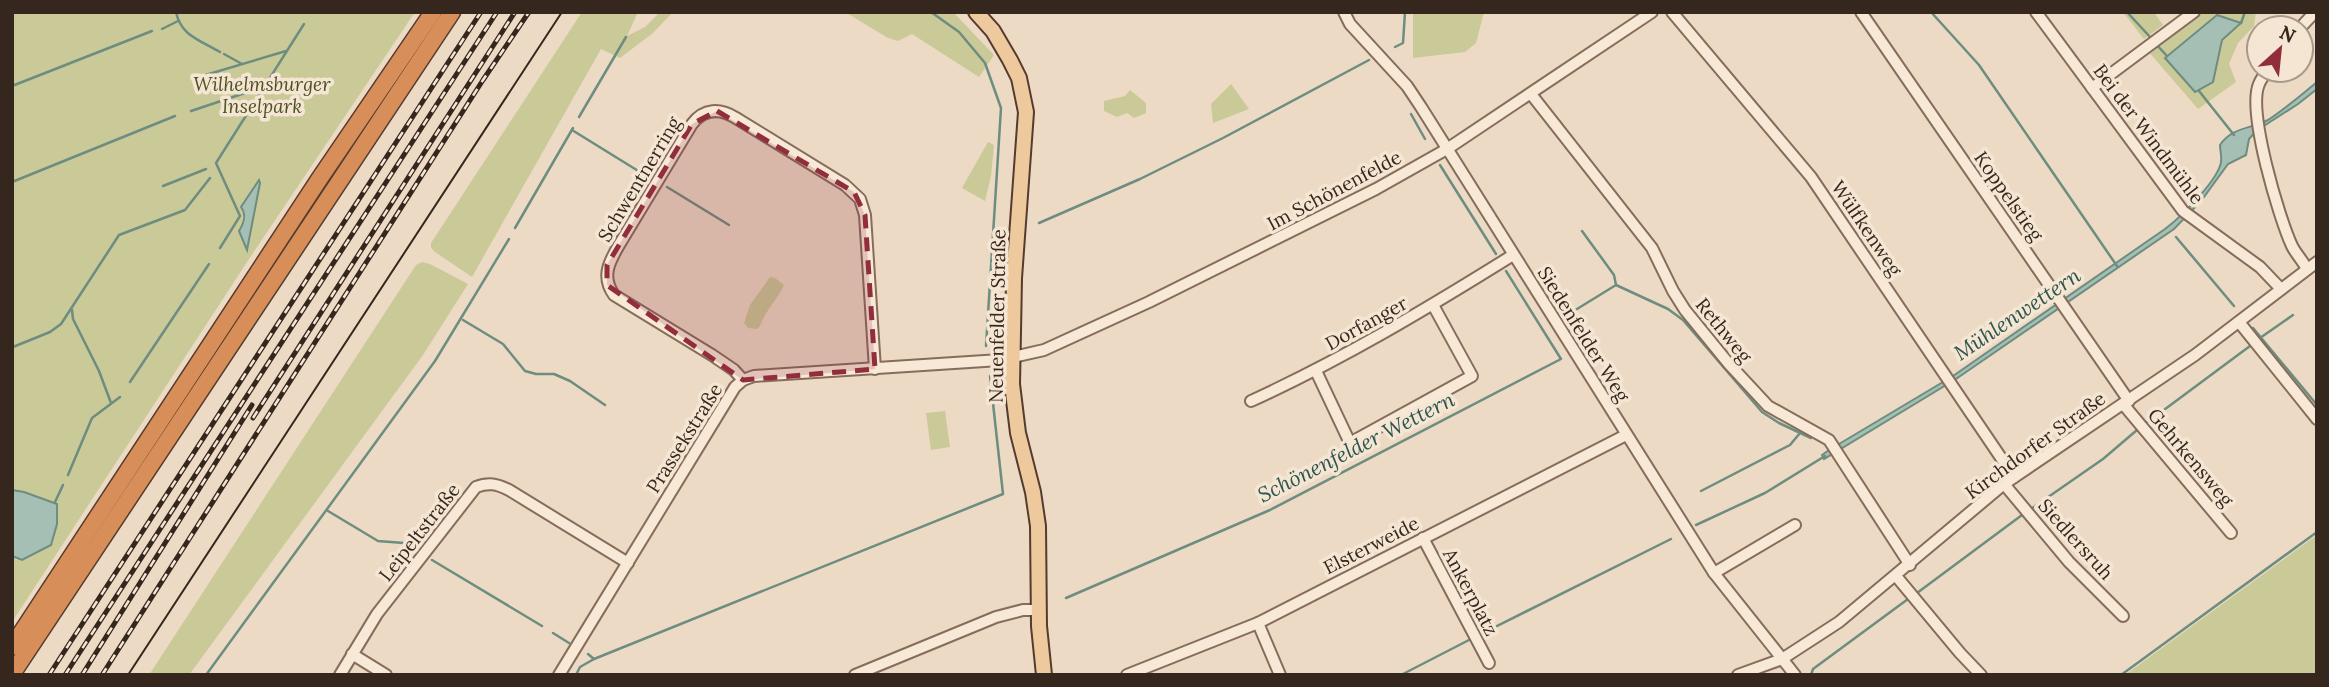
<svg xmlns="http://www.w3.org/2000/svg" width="2329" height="687" font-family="Lora,serif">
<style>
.green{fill:#cac998}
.water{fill:#a5bfb4;stroke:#6d8d81;stroke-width:2}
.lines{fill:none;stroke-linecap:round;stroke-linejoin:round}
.stream{stroke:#6d8d81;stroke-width:2.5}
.minor-casing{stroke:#866c5b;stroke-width:14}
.major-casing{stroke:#543b2f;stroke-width:18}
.highway-casing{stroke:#543b2f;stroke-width:19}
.minor{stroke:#f7e9d6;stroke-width:10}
.major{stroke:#eec99d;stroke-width:14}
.highway{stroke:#d88e58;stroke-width:16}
.tram{stroke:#36271e;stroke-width:2}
.rail-casing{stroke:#36271e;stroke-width:5}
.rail{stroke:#f4e6d3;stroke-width:2.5;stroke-dasharray:8;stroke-linecap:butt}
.marked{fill:#922d3c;fill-opacity:0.2;stroke:#922d3c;stroke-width:5;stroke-dasharray:14 9;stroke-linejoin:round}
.labels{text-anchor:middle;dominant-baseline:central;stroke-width:7;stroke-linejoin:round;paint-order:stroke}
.park-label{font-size:19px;font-style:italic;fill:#4d5226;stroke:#f4e6d3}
.street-label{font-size:19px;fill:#36271e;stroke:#f4e6d3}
.water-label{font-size:21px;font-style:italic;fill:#2e554e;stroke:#f4e6d3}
</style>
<rect width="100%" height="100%" fill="#ecdac4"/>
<g class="green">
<path d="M12 12H415L249 259 12 622V556L17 560 55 503 12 490Z"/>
<path d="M582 12H638L627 36 645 27 660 12H673L653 33 620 58 601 49 472 277 435 252 431 248V243Z"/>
<path d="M845 12H953L994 55 979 77 912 34 898 41 888 38Z"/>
<path d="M1413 12H1484L1476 43 1465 52 1413 58Z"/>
<path d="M2123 12H2154L2163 25 2144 39Z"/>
<path d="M2199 12H2256L2254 26 2238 43 2229 64 2236 82 2198 109 2148 51Z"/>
<path d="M1231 84 1249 109 1213 123 1211 104Z"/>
<path d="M1130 90 1146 103V113L1134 118 1127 113 1117 117 1104 111V101L1125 96Z"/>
<path d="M988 142 994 145 991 176 985 201 962 188Z"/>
<path d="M422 262 430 264 468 284 423 355 189 675H149L416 265Z"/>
<path d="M770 277 775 278 784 285C778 299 765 311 760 326L757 329 748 328 744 323 750 305Z"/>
<path d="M945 411 950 447 931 450 926 413Z"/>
<path d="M2317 535V675H2125Z"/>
</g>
<g class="water">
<path d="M2217 15 2241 23 2222 40 2213 82 2195 92 2165 58Z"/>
<path d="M2317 82V89L2298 104 2256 131 2249 139 2246 155 2228 164 2201 201 2174 229 1956 379 1824 459 1822 455 1829 450 1953 376 2165 229C2181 217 2213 185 2220 166 2223 159 2220 152 2220 145 2232 127 2251 129 2268 120 2285 109 2301 95 2317 82Z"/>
<path d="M259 180 260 183 247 250 239 231C244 223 247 215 241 207Z"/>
<path d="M12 490 24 492 57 504V524L51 545 22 560 12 556Z"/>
</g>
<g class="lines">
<g class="stream">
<path d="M176 12C181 36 200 40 220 52"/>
<path d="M931 12 959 32 985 63 1001 108 986 346"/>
<path d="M1931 12 1979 65 2117 266"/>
<path d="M2127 12 2151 38"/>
<path d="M2241 23 2245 12"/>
<path d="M162 29 178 21"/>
<path d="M2155 43 2167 56"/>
<path d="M1395 47 1403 43 1405 12"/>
<path d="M224 54 242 64"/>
<path d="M192 79 286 51"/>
<path d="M12 86 152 31"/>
<path d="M2199 91 2234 135"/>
<path d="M191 111 251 91"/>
<path d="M1411 114 1425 139"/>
<path d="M579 117 626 37"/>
<path d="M572 130 648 177"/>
<path d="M1440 165 1496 254"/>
<path d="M12 182 175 116"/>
<path d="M163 186 206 169"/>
<path d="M667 187 729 225"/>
<path d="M1039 223 1140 179 1223 138 1369 60"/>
<path d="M515 228 573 128"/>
<path d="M1582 231 1614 275 1616 285 1668 309 1683 320 1762 412 1779 423 1811 438"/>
<path d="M2176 237 2234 306"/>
<path d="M220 248 240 216 216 163 304 24"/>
<path d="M72 310 73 319 99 371 111 403"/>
<path d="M1564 317 1616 285"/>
<path d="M463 320 503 344 525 371 536 374H554L570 381 605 405"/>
<path d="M2253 328 2317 405"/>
<path d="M2260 338 2293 315"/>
<path d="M13 347 50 332 61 324 119 235 185 210 210 178"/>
<path d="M130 382 209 264"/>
<path d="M2145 424 2250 346"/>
<path d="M68 475 92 418 120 397"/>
<path d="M1701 491 1790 445 1800 433"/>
<path d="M55 502 63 485"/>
<path d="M2031 509 2103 459 2137 430"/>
<path d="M328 511 378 541 404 543 412 547"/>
<path d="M1696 525 1765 493 1825 456"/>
<path d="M432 560 542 626"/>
<path d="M1917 593 2022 515"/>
<path d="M1066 598 1270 510 1561 359 1506 271"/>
<path d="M553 633 569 643"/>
<path d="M1481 634 1671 539"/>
<path d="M588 654 594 659"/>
<path d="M206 675 435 361 509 239"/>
<path d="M576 675 580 667 594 659 1003 494 990 376"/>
<path d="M1401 675 1469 640"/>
<path d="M1811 675 1813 669 1908 599"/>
<path d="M2121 675 2317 532"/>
</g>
<g class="minor-casing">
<g id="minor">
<path d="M1344 12 1350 24 1407 86 1421 107 1714 573 1795 675"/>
<path d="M1672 12 1811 177 2014 477"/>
<path d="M1861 12 2129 401"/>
<path d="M2036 12 2183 211 2260 267 2281 289"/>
<path d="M2300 28 2315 12"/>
<path d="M2268 70C2265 74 2261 79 2259 84 2247 111 2279 218 2292 246 2296 254 2303 261 2307 269"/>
<path d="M2092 88 2194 12"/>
<path d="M1531 94 1652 248 1673 291 1685 310 1729 364 1768 406 1829 440 1910 565"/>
<path d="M2239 322 2317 419"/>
<path d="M1316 371 1350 443 1472 376 1433 305"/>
<path d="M743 380 734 370 712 355 614 295C601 277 609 262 619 245L692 124C704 108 720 108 736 118L845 185 860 199 865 215 875 369"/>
<path d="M1251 401C1343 359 1428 308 1513 255"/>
<path d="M2123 404 2231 533"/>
<path d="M2004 484 2069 562 2123 616"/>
<path d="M1423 538 1489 663"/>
<path d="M1714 573 1795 525"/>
<path d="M1896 576 1960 653 1981 675"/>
<path d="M1258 623 1280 675"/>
<path d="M352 654 386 675"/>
<path d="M340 675 377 614 476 487C489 482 497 484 509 490L628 563"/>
<path d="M559 675 735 387 743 380 754 376 1000 360 1044 350 1149 302 1376 189 1447 149 1652 12"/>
<path d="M855 675 996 617 1023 610H1039"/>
<path d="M1127 675 1258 623 1626 435"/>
<path d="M1738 675 1782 659 1839 622 2004 484 2195 355 2317 262"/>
</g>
</g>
<g class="major-casing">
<path id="major" d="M976 12 993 31 1010 60 1019 78 1026 112 1014 278 1012 384 1018 433 1033 492 1038 526 1039 626 1044 675"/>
</g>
<g class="highway-casing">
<g id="highway">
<path d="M12 647 320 178 433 12"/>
<path d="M12 674 452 12"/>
</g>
</g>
<use href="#minor" class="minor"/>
<use href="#major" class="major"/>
<use href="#highway" class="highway"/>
<path class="tram" d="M128 675 562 12"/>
<g class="rail-casing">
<g id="rail">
<path d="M253 418 515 12"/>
<path d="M49 675 481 12"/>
<path d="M65 675 497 12"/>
<path d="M82 675 252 405"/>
<path d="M102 675 483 80 529 12"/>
</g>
</g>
<use href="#rail" class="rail"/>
</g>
<path class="marked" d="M717 111 854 192 865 215 875 369 743 380 607 285V265L692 124Z"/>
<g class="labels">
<g class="park-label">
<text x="262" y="84">Wilhelmsburger<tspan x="262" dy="22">Inselpark</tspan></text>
</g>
<g class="street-label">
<text transform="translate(2149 134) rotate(53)">Bei der Windmühle</text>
<text transform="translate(639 179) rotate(-59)">Schwentnerring</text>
<text transform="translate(1334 190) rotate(-28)">Im Schönenfelde</text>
<text transform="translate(2009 196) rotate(55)">Koppelstieg</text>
<text transform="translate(1867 228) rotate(56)">Wülfkenweg</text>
<text transform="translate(997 316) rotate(-89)">Neuenfelder Straße</text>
<text transform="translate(1366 323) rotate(-29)">Dorfanger</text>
<text transform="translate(1724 330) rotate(51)">Rethweg</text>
<text transform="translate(1584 334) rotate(58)">Siedenfelder Weg</text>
<text transform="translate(684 438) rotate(-58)">Prassekstraße</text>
<text transform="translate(2035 445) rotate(-36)">Kirchdorfer Straße</text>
<text transform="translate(2191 457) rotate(50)">Gehrkensweg</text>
<text transform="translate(419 532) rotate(-52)">Leipeltstraße</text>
<text transform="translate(2076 539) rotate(48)">Siedlersruh</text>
<text transform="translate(1371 545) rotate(-27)">Elsterweide</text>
<text transform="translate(1471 592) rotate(62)">Ankerplatz</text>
</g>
<g class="water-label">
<text transform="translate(2017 314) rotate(-34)">Mühlenwettern</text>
<text transform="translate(1356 447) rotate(-27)">Schönenfelder Wettern</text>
</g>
</g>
<rect width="2329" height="687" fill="none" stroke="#36271e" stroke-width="28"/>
<g transform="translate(2280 49) rotate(27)"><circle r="33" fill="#f4e6d3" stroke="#a89a8b" stroke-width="2"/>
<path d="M0-5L12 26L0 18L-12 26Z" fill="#922d3c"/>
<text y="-10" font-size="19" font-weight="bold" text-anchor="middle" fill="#36271e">N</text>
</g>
</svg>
